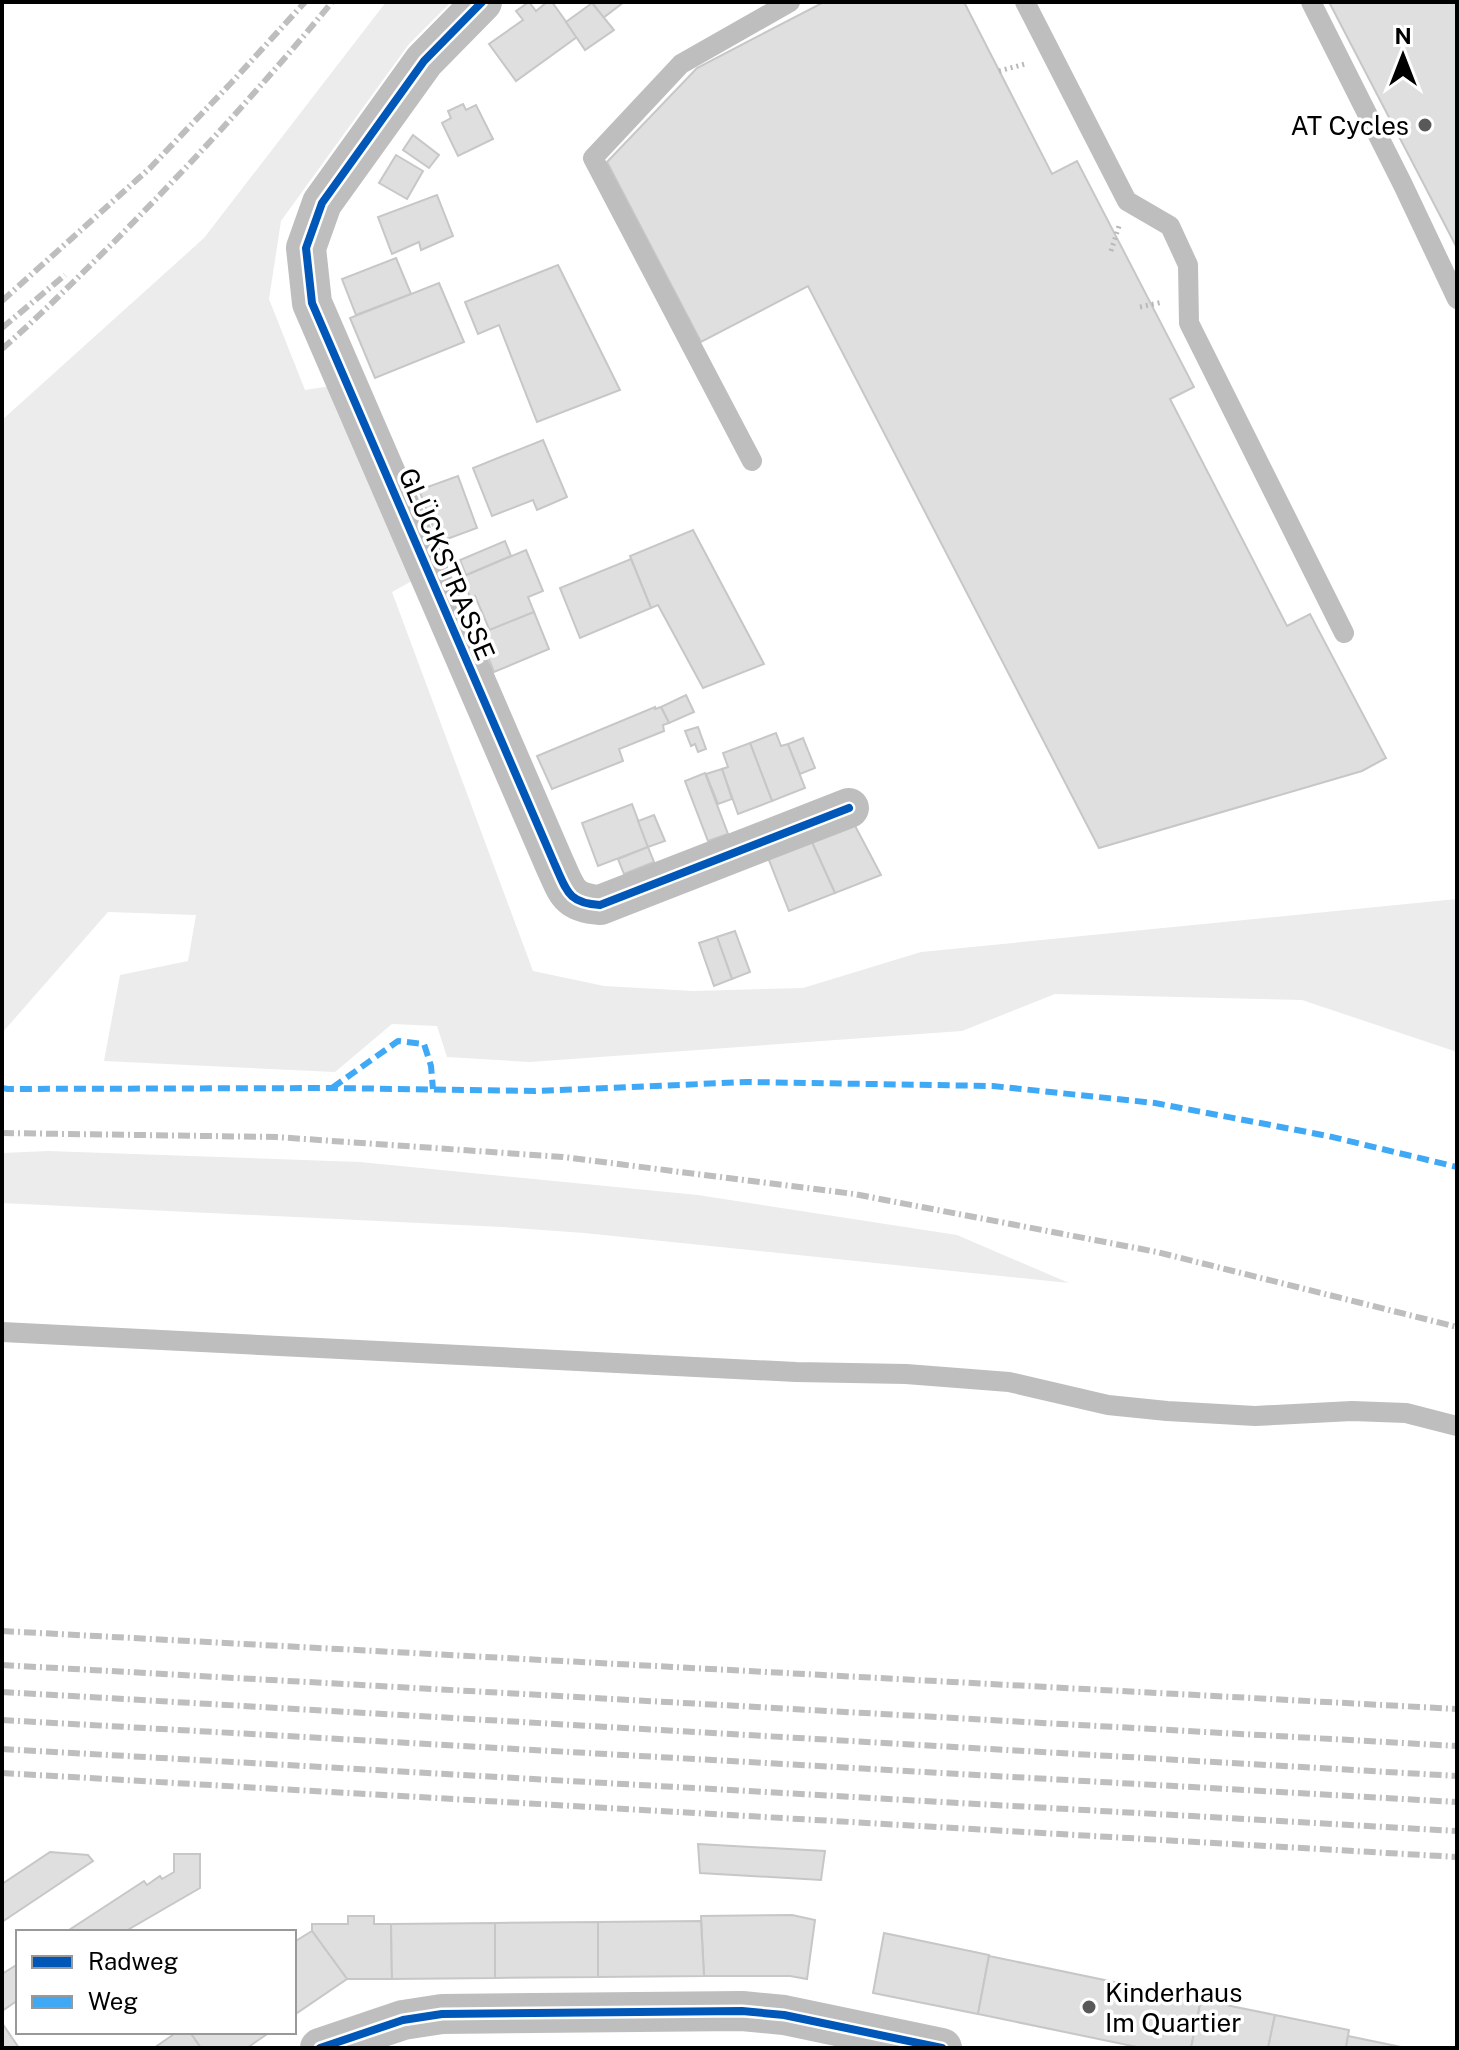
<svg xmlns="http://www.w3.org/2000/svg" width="1459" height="2050" font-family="'Public Sans',sans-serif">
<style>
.green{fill:#ececec}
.building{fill:#dfdfdf;stroke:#c7c7c7;stroke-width:2}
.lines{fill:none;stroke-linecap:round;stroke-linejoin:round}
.path{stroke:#b9b9b9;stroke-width:5;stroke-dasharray:2 4;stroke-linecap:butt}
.lane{stroke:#bebebe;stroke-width:20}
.street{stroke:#bebebe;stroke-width:40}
.rail{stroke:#bebebe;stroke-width:6;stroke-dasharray:12 4 2 4;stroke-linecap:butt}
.quiet{stroke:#3fa9f5;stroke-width:6;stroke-dasharray:12 6;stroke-linecap:butt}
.cycleway-casing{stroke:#fff;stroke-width:13}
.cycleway{stroke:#0057b8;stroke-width:8}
.poi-dot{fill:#595959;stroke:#fff;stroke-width:3}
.labels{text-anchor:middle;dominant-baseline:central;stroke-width:7;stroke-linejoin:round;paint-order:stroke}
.poi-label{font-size:26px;fill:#000;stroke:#fff;text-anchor:end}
.street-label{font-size:26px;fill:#000;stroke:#fff}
</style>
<rect width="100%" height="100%" fill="#fff"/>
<g class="green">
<path d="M386 2H451L409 44 281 221 269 299 305 390 331 386 412 581 392 592 533 971 604 986 693 991 803 988 921 952 1457 899V1052L1302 1000 1055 994 962 1031 530 1062 447 1057 437 1026 392 1024 335 1072 104 1061 120 975 188 961 196 915 108 912 2 1033V420L204 238Z"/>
<path d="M48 1151 360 1162 698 1195 957 1235 1069 1283 584 1233 502 1227 2 1203V1153Z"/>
</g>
<g class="building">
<path d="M529 2 536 11 547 2H552L577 37 516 81 489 44 523 20 516 11Z"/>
<path d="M592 2H624L603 18Z"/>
<path d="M824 2H964L1052 174 1077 161 1194 387 1170 399 1287 626 1310 614 1386 758 1362 771 1099 848 808 286 701 342 607 162 697 68Z"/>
<path d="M1329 2H1457V248Z"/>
<path d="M592 3 614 30 585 50 566 22Z"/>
<path d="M463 104 466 110 476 105 493 139 458 156 442 123 451 118 448 111Z"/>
<path d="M413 135 439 155 429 168 403 150Z"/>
<path d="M396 155 423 171 407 199 379 183Z"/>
<path d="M437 195 453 236 421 250 419 242 392 254 378 217Z"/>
<path d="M396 258 411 294 356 315 342 279Z"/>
<path d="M558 265 620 390 537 422 499 325 478 334 465 302Z"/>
<path d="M439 283 464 342 375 378 350 318Z"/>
<path d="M543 440 567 497 537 510 533 500 492 516 473 468Z"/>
<path d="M458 476 477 528 439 542 419 490Z"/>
<path d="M693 530 764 664 703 688 658 605 651 608 630 556Z"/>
<path d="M505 541 511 556 466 575 460 560Z"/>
<path d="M526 550 543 591 528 597 534 612 490 631 475 596 470 597 462 577Z"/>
<path d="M631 559 651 608 580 638 560 588Z"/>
<path d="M534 612 549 649 494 672 479 634Z"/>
<path d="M686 695 694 712 669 723 661 707Z"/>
<path d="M655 707V709L661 707 669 723 663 725 664 731 619 749 623 761 552 789 537 756Z"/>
<path d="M698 727 706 749 698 752 695 744 691 746 685 731Z"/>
<path d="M776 733 781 746 788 744 805 788 772 801 750 743Z"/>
<path d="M803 738 815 768 800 774 788 744Z"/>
<path d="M750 743 772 801 738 814 722 769 728 767 723 753Z"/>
<path d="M722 769 732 799 718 804 706 774Z"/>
<path d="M705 773 728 834 708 841 685 781Z"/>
<path d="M632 804 648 847 598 866 582 823Z"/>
<path d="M654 815 665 841 648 847 638 821Z"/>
<path d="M853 822 881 875 835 893 810 838Z"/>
<path d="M810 838 835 893 789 911 767 855Z"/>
<path d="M648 847 654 862 624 874 618 859Z"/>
<path d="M735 931 750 972 732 979 717 937Z"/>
<path d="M717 937 732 979 714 986 699 943Z"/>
<path d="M698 1844 825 1851 821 1880 700 1873Z"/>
<path d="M50 1852 88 1855 93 1861 2 1922V1884Z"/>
<path d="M174 1854H200V1888L124 1932H66L144 1881 147 1885 160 1876 162 1879 174 1872Z"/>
<path d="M792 1915 815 1920 807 1979 790 1976H704L701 1916Z"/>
<path d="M348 1916H374V1924H391L392 1979H347L312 1931V1924H348Z"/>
<path d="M701 1921 704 1976 598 1977V1922Z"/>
<path d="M598 1922V1977L495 1978V1923Z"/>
<path d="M495 1923V1978L392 1979 391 1924Z"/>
<path d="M312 1931 347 1979 294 2015V1942Z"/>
<path d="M884 1933 989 1955 978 2014 873 1993Z"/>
<path d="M989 1956 1201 2000 1191 2048H1142L978 2014Z"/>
<path d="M18 1964V2000L2 2011V1974Z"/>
<path d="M1201 2000 1275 2015 1268 2048H1191Z"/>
<path d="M1275 2015 1349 2030 1346 2048H1268Z"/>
<path d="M2 2023 19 2048H2Z"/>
<path d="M177 2032H190L201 2048H154Z"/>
<path d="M190 2032H270L247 2048H201Z"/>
<path d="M1348 2036 1406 2048H1346Z"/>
</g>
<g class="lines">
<g class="path">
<path d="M999 71 1025 64"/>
<path d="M1111 251 1119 226"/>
<path d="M1140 307 1163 302"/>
</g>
<g class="lane">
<path d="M1025 2 1127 201 1170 226 1188 265 1189 323 1344 633"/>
<path d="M1311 2 1403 185 1457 299"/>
<path d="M752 461 593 158 681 64 790 2"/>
<path d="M2 1332 796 1372 906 1374 1009 1382 1108 1405 1167 1411 1255 1416 1352 1411 1406 1413 1457 1426"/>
</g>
<g class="street">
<path d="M482 2 424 61 322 203 306 248 312 303 555 865C567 891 568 903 600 905L849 808"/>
<path d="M320 2048 403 2020 442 2014 742 2011 784 2015 942 2048"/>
</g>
<g class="rail">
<path d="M2 301 150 168 232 82 305 2"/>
<path d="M2 328 65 275"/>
<path d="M2 349C41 315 76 279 113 243 189 166 263 86 332 2"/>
<path d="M2 1133 276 1137 563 1157 854 1194 1157 1252 1457 1327"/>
<path d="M2 1631 1457 1709"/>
<path d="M2 1665 1457 1746"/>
<path d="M2 1692 1457 1776"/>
<path d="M2 1720 1457 1802"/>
<path d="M2 1749 1457 1831"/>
<path d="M2 1773 1457 1857"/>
</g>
<g class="quiet">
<path d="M2 1088 8 1089 332 1088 535 1091 748 1082 993 1086 1155 1103 1328 1136 1457 1167"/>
<path d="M332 1088 398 1041 424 1044 431 1066 433 1089"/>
</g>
<g class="cycleway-casing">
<g id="cycleway">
<path d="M482 2 424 61 322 203 306 248 312 303 555 865C567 891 568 903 600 905L849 808"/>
<path d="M320 2048 403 2020 442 2014 742 2011 784 2015 942 2048"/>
</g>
</g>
<use href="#cycleway" class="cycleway"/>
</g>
<g class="poi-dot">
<circle cx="1425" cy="125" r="8"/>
<circle cx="1089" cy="2007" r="8"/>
</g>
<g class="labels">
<g class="poi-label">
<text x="1409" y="125">AT Cycles</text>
<text x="1105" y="1992" text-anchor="start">Kinderhaus<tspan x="1105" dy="30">Im Quartier</tspan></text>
</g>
<g class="street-label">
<text transform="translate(447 564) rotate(67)">GLÜCKSTRASSE</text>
</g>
</g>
<rect width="1459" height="2050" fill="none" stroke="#000000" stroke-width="8"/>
<rect x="16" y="1930" width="280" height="104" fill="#ffffff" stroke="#999999" stroke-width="2"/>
<rect x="32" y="1956" width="40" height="12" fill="#0057b8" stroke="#999999" stroke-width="2"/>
<text x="88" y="1970" font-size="24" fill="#000000">Radweg</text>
<rect x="32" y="1996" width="40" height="12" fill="#3fa9f5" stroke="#999999" stroke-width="2"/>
<text x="88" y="2010" font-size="24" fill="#000000">Weg</text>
<g transform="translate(1403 56)" stroke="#ffffff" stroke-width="6" paint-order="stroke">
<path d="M0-6L14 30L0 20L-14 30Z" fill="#000000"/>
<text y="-12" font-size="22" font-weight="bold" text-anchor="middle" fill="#000000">N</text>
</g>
</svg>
